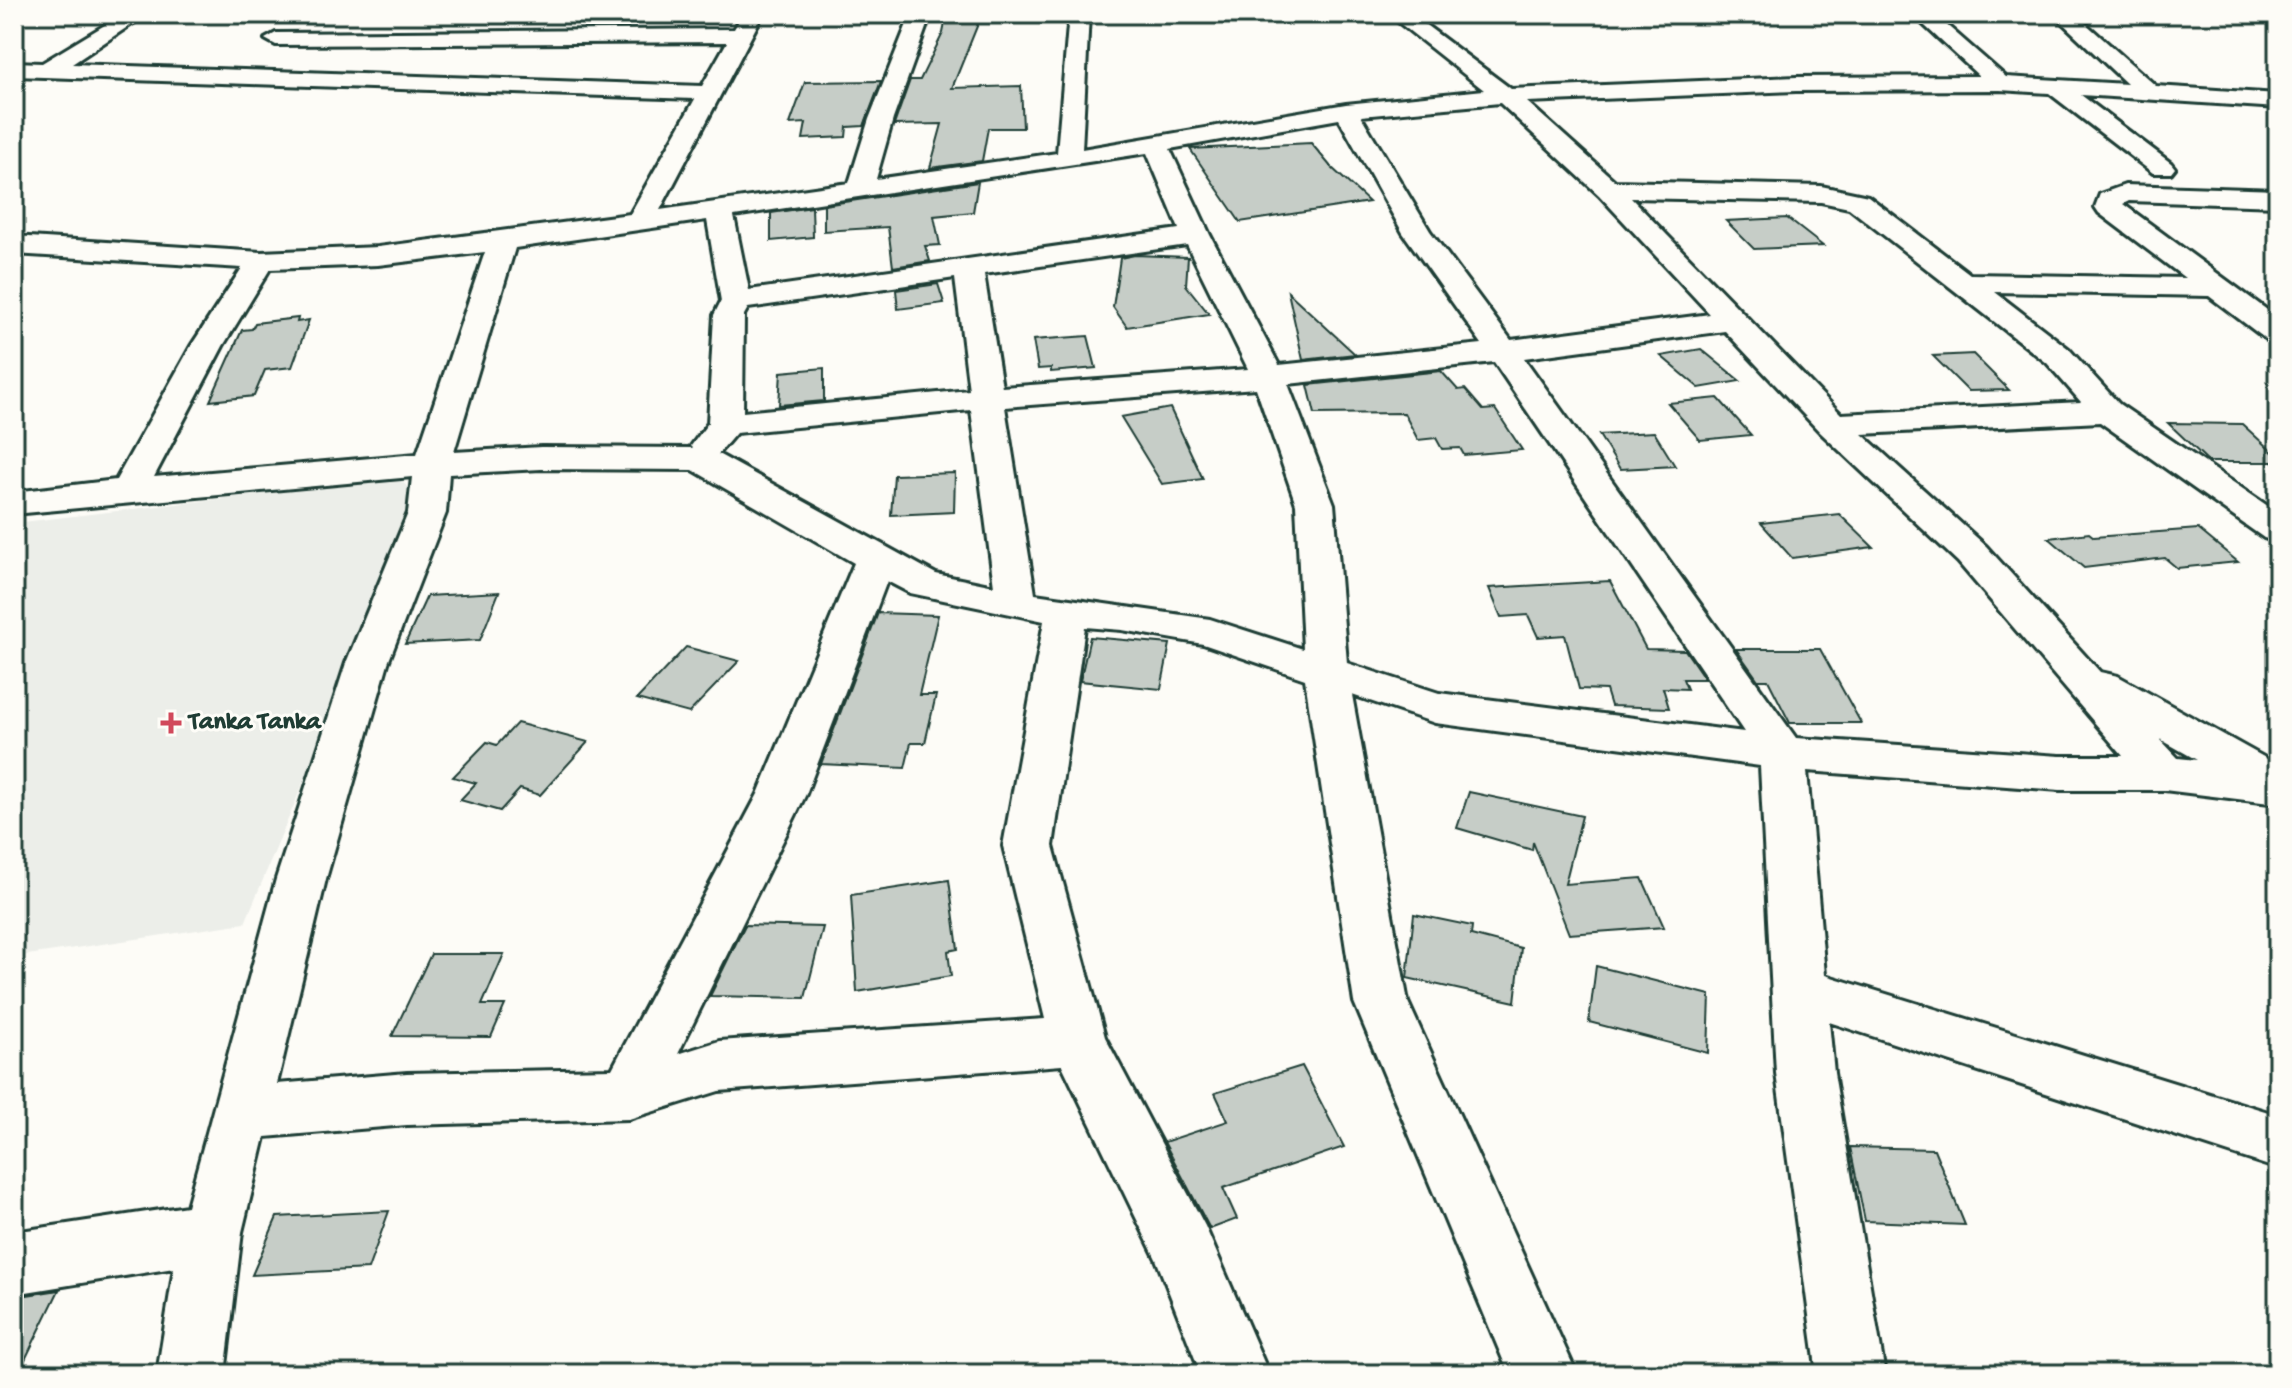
<svg xmlns="http://www.w3.org/2000/svg" width="2292" height="1388" font-family="'Gochi Hand',sans-serif">
<style>
.built{fill:#eceee9}
.building{fill:#c6cdc7;stroke:#1f3d34;stroke-width:2}
.lines{fill:none;stroke-linecap:round;stroke-linejoin:round}
.minor-casing{stroke:#1f3d34;stroke-width:6}
.minor{fill:#fdfcf7;fill-rule:evenodd}
.poi-dot{fill:#d1495b;stroke:#fdfcf7;stroke-width:3}
.labels{text-anchor:middle;dominant-baseline:central;stroke-width:6;stroke-linejoin:round;paint-order:stroke}
.poi-label{font-size:26px;font-weight:bold;fill:#1f3d34;stroke:#fdfcf7;text-anchor:start}
</style>
<rect width="100%" height="100%" fill="#fdfcf7"/>
<filter id="ink" filterUnits="userSpaceOnUse"><feTurbulence type="fractalNoise" baseFrequency=".0125" numOctaves="2"/><feDisplacementMap in="SourceGraphic" scale="16" xChannelSelector="R" yChannelSelector="G"/><feConvolveMatrix kernelMatrix="1 2 1 2 8 2 1 2 1" color-interpolation-filters="sRGB"/></filter>
<g filter="url(#ink)">
<path class="built" d="M398 478 421 499 245 923 14 957V523Z"/>
<g class="building">
<path d="M947 14H982L952 88 1021 86 1023 128H988L982 161 930 168 942 124 894 125 910 80H920L943 33Z"/>
<path d="M881 81 864 126 847 127 846 137 803 139 806 123 790 124 805 82Z"/>
<path d="M1311 143 1331 167 1369 202 1240 222 1190 149Z"/>
<path d="M978 182 973 212 934 216 940 245 925 246 930 261 893 267 888 227 824 231V205Z"/>
<path d="M812 207 813 237 771 241V213Z"/>
<path d="M1787 218 1823 246 1754 249 1726 221Z"/>
<path d="M1135 255 1188 257 1186 285 1209 314 1127 327 1113 307 1120 258Z"/>
<path d="M938 284 944 303 898 309 896 290Z"/>
<path d="M1288 292 1355 354 1303 360Z"/>
<path d="M298 318 297 322 309 320 292 367 265 370 254 396 210 401 242 330 252 329 255 323Z"/>
<path d="M1088 336 1096 368 1051 372V368L1038 369 1033 340Z"/>
<path d="M1701 349 1740 381 1699 388 1661 356Z"/>
<path d="M1973 354 2009 390 1968 391 1933 356Z"/>
<path d="M824 368V401L779 405 781 372Z"/>
<path d="M1441 371 1458 390 1465 389 1483 410 1495 409 1522 450 1464 455 1460 448 1442 449 1436 438 1418 440 1404 413 1315 414 1308 385Z"/>
<path d="M1718 398 1751 435 1700 440 1668 403Z"/>
<path d="M1170 408 1203 479 1162 484 1121 417Z"/>
<path d="M2168 423 2242 424 2278 457V462H2209Z"/>
<path d="M1654 432 1675 466 1620 469 1599 435Z"/>
<path d="M955 473 954 512 891 515 894 475Z"/>
<path d="M1839 514 1873 547 1792 558 1761 523Z"/>
<path d="M2198 529 2238 562 2177 568 2165 558 2084 568 2049 538 2089 533 2094 537Z"/>
<path d="M1610 581 1646 649 1685 650 1705 679H1683L1687 689 1663 688 1669 708 1611 706 1606 690 1579 689 1565 635 1538 637 1528 615 1501 617 1489 588Z"/>
<path d="M499 592 480 640 405 644 427 596Z"/>
<path d="M878 613 938 615 919 695H936L925 743H911L905 768 821 764Z"/>
<path d="M1090 637 1170 644 1161 689 1080 681Z"/>
<path d="M686 647 739 661 689 713 637 699Z"/>
<path d="M1736 649H1820L1861 723H1790L1768 680H1758Z"/>
<path d="M517 723 588 742 540 795 520 789 500 811 460 800 476 783 453 777 487 742 497 745Z"/>
<path d="M1469 792 1582 816 1565 884 1642 878 1664 927 1569 934 1533 842 1532 850 1457 828Z"/>
<path d="M949 880 958 949 948 951 951 976 857 992 851 895Z"/>
<path d="M1414 914 1472 926 1471 935 1521 948 1515 1002 1407 978Z"/>
<path d="M745 925 823 927 805 998 710 996Z"/>
<path d="M431 954H504L482 1005H505L491 1037 392 1036Z"/>
<path d="M1596 966 1710 995 1708 1053 1589 1022Z"/>
<path d="M1302 1066 1344 1147 1223 1188 1237 1219 1210 1229 1164 1142 1228 1121 1215 1093Z"/>
<path d="M1850 1147 1934 1149 1965 1225 1865 1221Z"/>
<path d="M389 1211 368 1269 252 1275 277 1217Z"/>
<path d="M59 1290 18 1374H14V1297Z"/>
</g>
<g class="lines">
<g class="minor-casing">
<path id="minor" d="M123 14H147L72 64 702 86 727 42 276 45 265 39 276 33 734 29 743 14H763L660 210 849 183 869 119 911 14H931L893 119 876 179 1057 153 1069 14H1089L1082 149 1346 104 1484 90 1388 14H1411L1511 89 1796 77 1979 76 1912 14H1934L2006 77 2127 84 2053 14H2075L2156 86 2278 94V108L2081 95 2171 163 2175 168 2171 173H2153L2049 93 2000 90 1796 91 1527 102 1615 181 1821 186 1868 196 1970 274 2185 278 2099 213 2095 207 2100 194 2125 185 2278 190V206L2129 201 2123 204 2278 318V342L2267 340 2209 296 1995 292 2069 349 2119 404 2278 513V542L2264 538 2100 422 1862 434 1986 546 2100 672 2118 676 2278 765V804L2164 790H2060L1807 771 1825 975 2278 1115V1169L1829 1022 1834 1073 1885 1374H1817L1776 1073 1760 766 1435 723 1352 695 1408 1002 1577 1374H1509L1354 1002 1305 679 1203 644 1122 630 1085 627 1053 846 1105 1037 1205 1226 1269 1374H1201L1156 1259 1062 1065 719 1091 629 1119 407 1125 265 1137 242 1232 225 1374H157L174 1268 14 1294V1232L187 1206 276 879 346 663 408 513 412 477 14 514V492L116 480 191 346 242 268 14 254V236L261 252 378 247 630 214 695 99 14 76V62L42 63ZM1500 103 1599 195 1710 314 1511 340 1430 231 1361 116ZM1339 119 1403 233 1482 344 1279 365 1210 235 1170 149ZM1147 153 1179 229 749 290 734 216ZM1631 198 1821 202 1849 208 2047 363 2081 402 1841 414ZM707 220 721 301 714 315 708 423 691 446 693 448 541 447 454 452 515 248ZM1187 245 1248 369 1002 387 984 274ZM485 252 417 454 154 477 223 346 270 269 378 265ZM955 278 969 390 743 412 744 315 748 308ZM1725 331 1820 432 1958 562 2123 756H2060L1796 738 1524 358ZM1494 362 1744 732 1439 693 1347 663 1334 504 1288 384ZM1256 388 1296 504 1303 649 1210 619 1035 594 1005 407ZM971 410 994 586 936 574 718 454 736 433ZM541 469 693 470 854 563 758 794 612 1069 407 1073 277 1084 326 879 388 663 446 513 449 474ZM887 581 910 593 1044 621 1003 846 1045 1019 719 1041 678 1054 806 794ZM2160 739 2197 760 2178 758Z"/>
</g>
<use href="#minor" class="minor"/>
</g>
</g>
<path class="poi-dot" d="M167 711h8v8h8v8h-8v8h-8v-8h-8v-8h8z"/>
<g class="labels">
<g class="poi-label">
<text x="189" y="723">Tanka Tanka</text>
</g>
</g>
<rect width="2292" height="1388" fill="none" stroke="#fdfcf7" stroke-width="48"/>
<rect x="24" y="24" width="2244" height="1340" fill="none" stroke="#1f3d34" stroke-width="3" filter="url(#ink)"/>
</svg>
